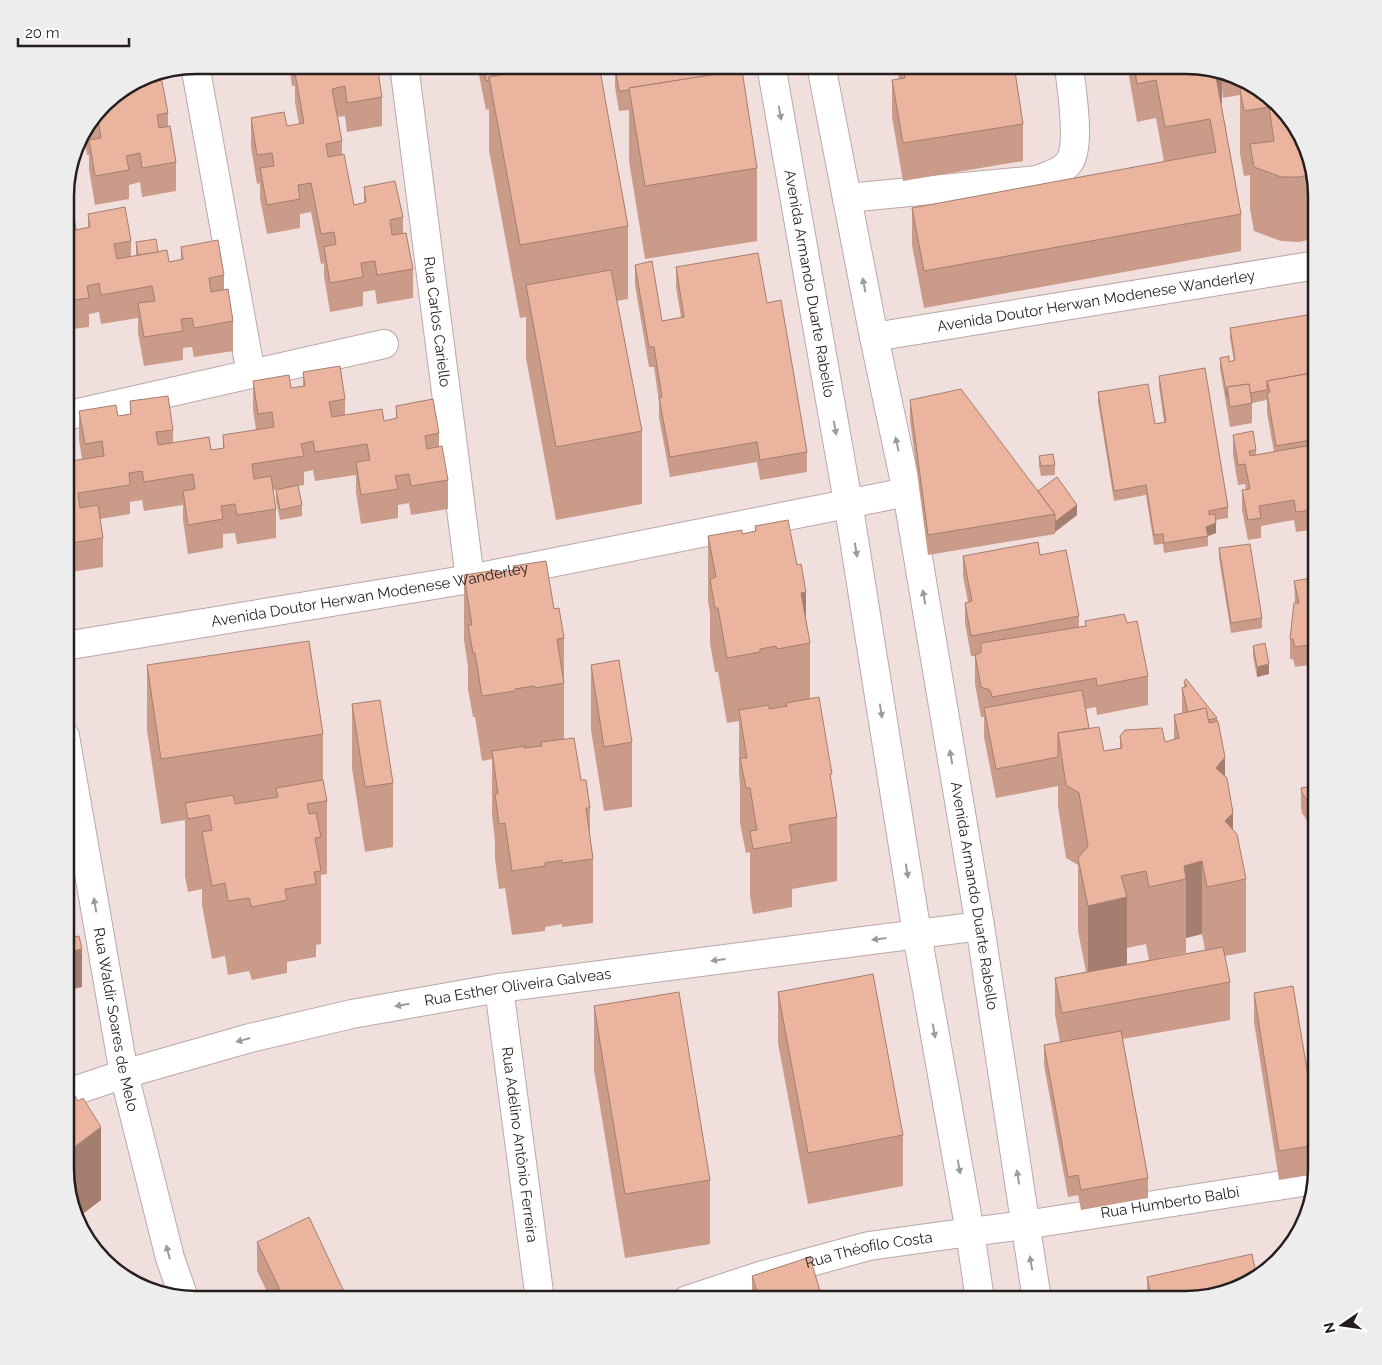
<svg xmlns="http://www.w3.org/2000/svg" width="1382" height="1365" font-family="Raleway,sans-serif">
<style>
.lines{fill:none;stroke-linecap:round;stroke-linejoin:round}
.minor-casing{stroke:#baa8a7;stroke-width:30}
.minor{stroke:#fff;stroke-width:28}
.wall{fill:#ca9b89;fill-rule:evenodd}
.shaded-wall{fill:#a47e6f}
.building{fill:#ebb49f;stroke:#a47e6f}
.oneway{fill:#9d9a9a}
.labels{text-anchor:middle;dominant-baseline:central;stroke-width:5;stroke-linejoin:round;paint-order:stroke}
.street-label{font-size:15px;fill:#251e1e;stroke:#fff}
.rim{fill:none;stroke:#251e1e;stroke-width:2.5}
</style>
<rect width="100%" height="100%" fill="#f1dfde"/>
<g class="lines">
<g class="minor-casing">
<g id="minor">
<path d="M195 65 251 374"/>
<path id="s1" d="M404 65 470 579"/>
<path id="s2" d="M771 65 848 502 917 934 970 1232 980 1300"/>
<path id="s3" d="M821 65 874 337 907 492 980 926 1037 1300"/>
<path d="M847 198 1037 180C1048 176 1064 171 1070 161 1081 142 1071 88 1069 65"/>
<path id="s4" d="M874 337 1317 265"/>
<path d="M65 416 384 344"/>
<path id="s5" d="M65 646 470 579 907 492"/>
<path id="s6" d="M65 736 124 1074 170 1258 184 1298"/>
<path id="s7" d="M499 988 540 1300"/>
<path id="s8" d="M65 1094 124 1074 250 1038 352 1014 499 988 980 926"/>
<path id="s9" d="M687 1300 763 1275 869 1246 970 1232 1025 1225 1315 1180"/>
</g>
</g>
<use href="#minor" class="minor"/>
</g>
<g class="wall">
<path d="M289 65H377L382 97V126L347 132 345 116 338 117 342 141V155L354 205 364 203V187L403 217V233L413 269V298L377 304 375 290 363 292V306L330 312 324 276V263L321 264 311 212 300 214V228L267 234 260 198V183L257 184 251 147V118L287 126 299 124 295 102V86H292Z"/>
<path d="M477 65H599L628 226V299L617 301 642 431V504L556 520 526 358V317L520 318 489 150V109L486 110Z"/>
<path d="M896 65H1014L1023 124V161L903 181 892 117V80L899 79Z"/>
<path d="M1127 65H1195L1244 78 1284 109 1307 146 1317 195V238L1299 242 1281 241 1254 231 1250 209V175L1244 176 1240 154V95L1223 98 1222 87V103H1221L1241 214V251L924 308 912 245V208L1164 162 1156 118 1137 122Z"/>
<path d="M615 67 731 72 757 168V241L645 259 629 161V110L619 111 615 87Z"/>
<path d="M138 80 168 113V126L176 162V191L142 197 140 182 129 185V199L95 205 89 169V155H87L83 132 109 98H115L128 96V86Z"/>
<path d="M88 214 131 241V256H136V242L158 252 169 262 181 260V247L224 275V290L233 321V351L194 357 192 347 183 348V360L144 366 138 333V318L101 324 99 312 89 314V327L65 330V218L76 230 88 228Z"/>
<path d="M635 265 662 321 681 317 676 287V267L767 303 807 452V472L760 480 757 462 670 477 659 417V402L654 367H649L635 285Z"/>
<path d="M1317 319V529L1296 532 1294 520 1261 526V538L1248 540 1242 510V490H1246L1245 484 1238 485 1233 455V435L1256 450V455L1274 452 1267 413V400L1252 403V423L1230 427 1220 368V358L1229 362 1234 361 1230 338V328Z"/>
<path d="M303 372 345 399V415L384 421 396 419V406L439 433V447L448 480V509L411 515 409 503 398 505V518L361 524 356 492V475L315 481 313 470 304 472V485L298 486 302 505V516L280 520 276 500V490L284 488 273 490 276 509V538L237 544 235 533 223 534V548L188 554 183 520V505L144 511 142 500 130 502V514L100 519 103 538V567L65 573V462L82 459 79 440V411L118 416 130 414V401L173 430V443L211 450 223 448V435L256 430 253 410V381L291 388 303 386Z"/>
<path d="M1159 376 1228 507V518L1216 520V533L1208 536V546L1164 553 1163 544 1154 545 1146 495 1114 501 1098 402V392L1155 424 1164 422 1159 386Z"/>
<path d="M910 400 1038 491 1077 515 1055 532V534L928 555 910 420Z"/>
<path d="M1039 456 1055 465V475L1041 476 1039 466Z"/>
<path d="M755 526 806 620 810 643V699L832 786 837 817V881L792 889V907L753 914 750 896V852L746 853 740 823V785L739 774V721L727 723 718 672H715L710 643V613L708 601V536L742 534 755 531Z"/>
<path d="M1219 548 1262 618V628L1231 633 1219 558Z"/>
<path d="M1040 555 1079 616V627L1085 626V621L1127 623 1148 676V705L1097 715 1096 707 1086 709 1089 728 1104 751 1120 748V736L1165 742 1174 739V715L1182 714V688L1184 687V682L1217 718 1233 830 1246 879V952L1225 956 1230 982V1020L1123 1039 1148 1178V1198L1081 1210 1078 1195 1068 1197 1044 1065V1045L1060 1042 1055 1015V978L1086 972 1078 931V865L1066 858 1058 806V786L996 798 984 737V717H981L975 684V656H971L965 623V603L968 602 963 576V556ZM1202 934 1205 950 1127 964V948L1146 944 1149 960 1186 953V938Z"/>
<path d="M513 566 554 609 564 638V739L581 780 590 808V839L593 859V923L562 927V924L545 927V931L512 935 505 888 499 889 495 859V841L492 815V759L482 761 475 717H473L468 689V667L464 640V575L497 573 513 570Z"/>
<path d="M1317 577V664L1295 667 1293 659H1290V639L1295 603 1294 581Z"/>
<path d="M1253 646 1269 674 1257 677 1253 656Z"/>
<path d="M147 665 323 734V780L327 801V874L321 875V944L316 945V957L287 962V973L252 980 249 971 228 975 225 956 212 959 202 905V889L188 892 185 876V820L161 824 147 730Z"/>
<path d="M591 665 632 742V807L604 811 591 730Z"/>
<path d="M352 704 393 783V847L365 852 352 768Z"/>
<path d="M1317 786V835L1302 813 1301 808V788Z"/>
<path d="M778 992 903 1135V1186L808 1204 778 1043Z"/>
<path d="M1254 993 1317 1129V1170L1316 1174 1279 1180 1254 1022Z"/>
<path d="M594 1006 710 1180V1244L625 1258 594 1070Z"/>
<path d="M257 1242 348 1300H271L257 1271Z"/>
<path d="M752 1276 820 1300H752Z"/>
<path d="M1147 1277 1187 1300H1147Z"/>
</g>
<g class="shaded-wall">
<path d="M1214 70 1222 72V103L1214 105Z"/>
<path d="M1077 505V515L1055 532V522Z"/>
<path d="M1216 523V533L1208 536 1206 527Z"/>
<path d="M806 592V644L801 593Z"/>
<path d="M1269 664V674L1257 677V667Z"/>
<path d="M1225 757V820L1233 813V881L1216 768Z"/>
<path d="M1202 861V934L1186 938V879L1184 866Z"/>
<path d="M1127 897V970L1088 979V906Z"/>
<path d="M82 949V987L65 991V953Z"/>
<path d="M72 1087V1149L101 1127V1200L75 1220 65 1170V1154L70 1088Z"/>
<path d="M820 1291V1300H792Z"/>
</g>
<g class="building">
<path d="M308 65H377L382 97 347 103 345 86 332 89 342 141 326 144 328 157 344 154 354 205 366 202 364 187 395 181 403 217 390 220 392 235 406 233 413 269 377 275 375 261 361 263 363 277 330 283 324 247 336 244 334 232 321 234 311 183 298 185 300 199 267 205 260 168 274 166 272 153 257 155 251 118 284 112 287 126 304 123 295 73 309 70Z"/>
<path d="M483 65H552L489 77V80L486 81Z"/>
<path d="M552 65H599L628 226 520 245 489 77Z"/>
<path d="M623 65H730L731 72 629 88 630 90 619 91 615 67Z"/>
<path d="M902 65H1014L1023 124 903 143 892 80 905 78Z"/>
<path d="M1134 65H1195L1215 71 1241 214 924 271 912 208 1216 152 1210 119 1165 127 1156 80 1137 84Z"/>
<path d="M742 70 757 168 645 186 629 88Z"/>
<path d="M1223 73 1234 76 1223 78Z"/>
<path d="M161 76 168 113 157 115 159 128 170 126 176 162 142 168 140 153 126 156 129 170 95 176 89 140 101 138 99 125 87 126 109 98 115 94V98L130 95 129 86 138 80Z"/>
<path d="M1248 81 1284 109 1307 146 1313 174 1299 177H1281L1254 167 1250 144 1274 141 1269 107 1244 111 1240 90Z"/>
<path d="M125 207 131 241 114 244 117 259 167 250 169 262 183 259 181 247 218 240 224 275 209 278 211 292 228 289 233 321 194 328 192 318 181 319 183 331 144 337 138 303 155 301 152 286 101 295 99 283 87 286 89 298 65 301V218L74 217 76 230 90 227 88 214Z"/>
<path d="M156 239 158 252 138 255 136 242Z"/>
<path d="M758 253 767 303 781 300 807 452 760 460 757 442 670 457 659 397H662L654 347H649L635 265 652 261 662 321 684 317 676 267Z"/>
<path d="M611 270 642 431 556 447 526 285Z"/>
<path d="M1313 314 1314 319H1317V372L1267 381V390L1250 393 1249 384 1227 387V397L1220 358 1229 356V362L1235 360 1230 328Z"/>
<path d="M340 366 345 399 329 402 332 417 382 409 384 421 397 418 396 406 433 399 439 433 425 436 427 449 442 446 448 480 411 486 409 474 395 476 398 489 361 495 356 462 370 460 367 444 315 452 313 441 301 444 304 456 252 464 254 479 271 476 276 509 237 515 235 504 221 506 223 519 188 525 183 491 195 489 193 474 144 482 142 471 129 473 130 485 78 493 80 508 98 505 103 538 65 544V462L104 456 102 441 85 444 79 411 116 405 118 416 131 414 130 401 168 396 173 430 156 432 158 445 209 437 211 450 224 448 223 435 274 427 272 412 258 414 253 381 289 375 291 388 305 386 303 372Z"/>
<path d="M1205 368 1228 507 1209 511V515L1215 514 1216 523 1206 527 1208 536 1164 543 1163 534 1154 535 1146 485 1114 491 1098 392 1148 384 1155 424 1166 422 1159 376Z"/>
<path d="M1317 372V439L1276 446 1267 393 1270 392 1267 381Z"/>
<path d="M1249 384 1252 403 1230 407 1227 387Z"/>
<path d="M961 389 1055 514 928 535 910 400Z"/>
<path d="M1253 431 1256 450 1249 451 1250 456 1317 444V509L1296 512 1294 500 1259 506 1261 518 1248 520 1242 490 1250 489 1245 464 1238 465 1233 435Z"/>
<path d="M1053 454 1055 465 1041 466 1039 456Z"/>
<path d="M1057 477 1077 505 1055 522V514L1038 491Z"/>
<path d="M298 485 302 505 280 510 276 490Z"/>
<path d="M788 520 797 565 801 564 806 592 801 593 810 643 777 649 776 646 760 649V652L727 658 718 608H715L710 579 716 577 708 536 742 530V534L756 531 755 526Z"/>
<path d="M1038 542 1040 555 1066 550 1079 616 971 636 965 603 972 601 963 556Z"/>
<path d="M1250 544 1262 618 1231 623 1219 548Z"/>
<path d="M546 561 554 609 559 608 564 638 557 639 564 683 535 688 534 686 515 689V691L482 696 475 653H473L468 625H472L464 575 497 570V573L514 570 513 566Z"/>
<path d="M1317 577V644L1295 647 1293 639H1290L1294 603H1299L1294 581Z"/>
<path d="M1124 614 1127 623 1137 621 1148 676 1097 686 1096 678 992 697 990 690 981 687 975 655 981 652V643L1086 626 1085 621Z"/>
<path d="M309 641 323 734 161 759 147 665Z"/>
<path d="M1265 643 1269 664 1257 667 1253 646Z"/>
<path d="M619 660 632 742 604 747 591 665Z"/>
<path d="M1186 679 1217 718 1208 720 1206 708 1188 712 1182 688 1187 686 1184 682Z"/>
<path d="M1082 690 1089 728 1058 733V757L996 769 984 708Z"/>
<path d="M819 697 832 774H830L837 817 789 825 792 842 753 849 750 831 757 830 750 788H746L740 758H747L739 710 769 705V709L787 706 786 703Z"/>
<path d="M380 700 393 783 365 787 352 704Z"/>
<path d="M1206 708 1209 723 1218 721 1225 757 1216 768 1227 778 1233 813 1225 821 1237 834 1246 879 1207 887 1202 861 1184 866 1186 879 1149 887 1146 871 1121 876 1127 897 1088 906 1078 858 1088 846 1079 793 1066 785 1058 733 1099 727 1104 751 1122 748 1120 736 1125 730 1162 728 1165 742 1179 738 1174 715Z"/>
<path d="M574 738 581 780H586L590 808H586L593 859 562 863V860L545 863V866L512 871 505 823 499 824 495 794H498L492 751 525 746 524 748 542 746 541 742Z"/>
<path d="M323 780 327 801 307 804 309 814 316 813 321 837 315 838 321 871 314 872 316 884 285 889 287 900 252 907 249 898 228 901 225 883 212 886 202 832 212 830 209 815 188 819 185 803 233 795 235 804 278 797 276 788Z"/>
<path d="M1317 786V815L1302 793 1301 788Z"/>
<path d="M65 921 68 938 79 936 82 949 65 953Z"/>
<path d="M1223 947 1230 982 1062 1013 1055 978Z"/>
<path d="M873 974 903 1135 808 1153 778 992Z"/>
<path d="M1293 986 1317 1129V1145L1279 1151 1254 993Z"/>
<path d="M679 992 710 1180 625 1194 594 1006Z"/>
<path d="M1121 1031 1148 1178 1081 1190 1078 1175 1068 1177 1044 1045Z"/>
<path d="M65 1075 72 1087 70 1088 78 1101 83 1098 101 1127 65 1154Z"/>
<path d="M309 1217 348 1300H285L257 1242Z"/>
<path d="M1252 1254 1257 1277 1236 1290 1187 1300H1152L1147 1277Z"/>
<path d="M810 1257 820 1291 792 1300H760L752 1276Z"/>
</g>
<defs><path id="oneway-solid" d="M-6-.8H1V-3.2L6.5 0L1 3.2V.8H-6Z" transform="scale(1.25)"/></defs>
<g class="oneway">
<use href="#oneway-solid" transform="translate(780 113) rotate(80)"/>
<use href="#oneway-solid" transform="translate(864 285) rotate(-101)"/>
<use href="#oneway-solid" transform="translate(835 428) rotate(80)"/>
<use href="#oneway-solid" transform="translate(897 444) rotate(-102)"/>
<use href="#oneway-solid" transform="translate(856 550) rotate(81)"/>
<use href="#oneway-solid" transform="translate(924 597) rotate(-100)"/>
<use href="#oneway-solid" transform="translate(881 711) rotate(81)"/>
<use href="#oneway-solid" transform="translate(951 757) rotate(-100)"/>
<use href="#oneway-solid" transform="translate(907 871) rotate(81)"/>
<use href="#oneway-solid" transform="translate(95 905) rotate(-100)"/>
<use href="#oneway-solid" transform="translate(879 939) rotate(173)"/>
<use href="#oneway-solid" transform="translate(718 960) rotate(173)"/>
<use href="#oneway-solid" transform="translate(402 1005) rotate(170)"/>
<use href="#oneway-solid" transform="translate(934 1031) rotate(80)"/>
<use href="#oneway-solid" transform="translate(243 1040) rotate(164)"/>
<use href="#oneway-solid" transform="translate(959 1167) rotate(80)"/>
<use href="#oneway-solid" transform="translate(1018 1177) rotate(-99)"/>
<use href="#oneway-solid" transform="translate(168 1252) rotate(-105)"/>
<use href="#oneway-solid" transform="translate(1031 1263) rotate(-100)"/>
</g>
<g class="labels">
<g class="street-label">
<text stroke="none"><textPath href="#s2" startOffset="222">Avenida Armando Duarte Rabello</textPath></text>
<text stroke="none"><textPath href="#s4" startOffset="225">Avenida Doutor Herwan Modenese Wanderley</textPath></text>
<text stroke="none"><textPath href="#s1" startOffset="259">Rua Carlos Cariello</textPath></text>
<text stroke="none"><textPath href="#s5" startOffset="309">Avenida Doutor Herwan Modenese Wanderley</textPath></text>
<text stroke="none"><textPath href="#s3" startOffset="845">Avenida Armando Duarte Rabello</textPath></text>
<text stroke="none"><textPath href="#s8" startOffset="466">Rua Esther Oliveira Galveas</textPath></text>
<text stroke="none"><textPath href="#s6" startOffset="288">Rua Waldir Soares de Melo</textPath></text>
<text stroke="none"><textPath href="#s7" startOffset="158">Rua Adelino Antônio Ferreira</textPath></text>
<text stroke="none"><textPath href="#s9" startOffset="494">Rua Humberto Balbi</textPath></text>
<text stroke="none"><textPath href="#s9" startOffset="189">Rua Théofilo Costa</textPath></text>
</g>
</g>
<path d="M0 0H1382V1365H0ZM196 74H1186A122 122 0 0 1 1308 196V1169A122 122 0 0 1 1186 1291H196A122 122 0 0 1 74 1169V196A122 122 0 0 1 196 74Z" fill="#eeeded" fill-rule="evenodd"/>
<path class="rim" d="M196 74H1186A122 122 0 0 1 1308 196V1169A122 122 0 0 1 1186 1291H196A122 122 0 0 1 74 1169V196A122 122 0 0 1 196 74Z"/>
<g transform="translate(1342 1325) rotate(257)" stroke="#ffffff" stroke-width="4" paint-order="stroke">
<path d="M0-4L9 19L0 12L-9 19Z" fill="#251e1e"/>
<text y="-8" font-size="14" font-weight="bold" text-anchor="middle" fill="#251e1e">N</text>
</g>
<path d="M18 38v8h111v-8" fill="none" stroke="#251e1e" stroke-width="2.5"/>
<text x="25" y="38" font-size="15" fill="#251e1e" stroke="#ffffff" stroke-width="4" paint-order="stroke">20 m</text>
</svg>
